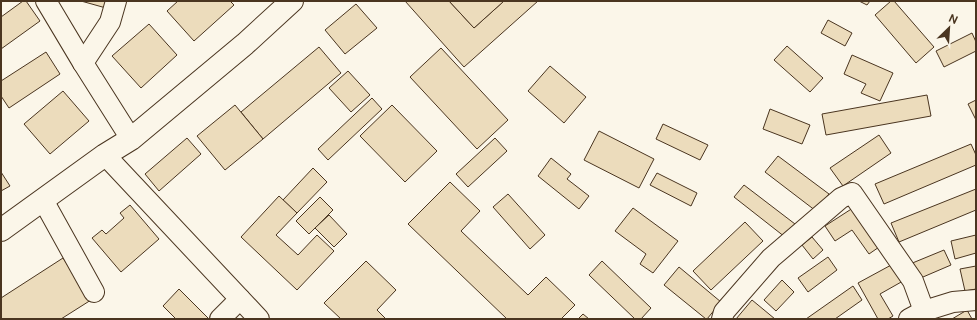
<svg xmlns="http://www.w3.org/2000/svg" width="977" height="320" font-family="'Public Sans',sans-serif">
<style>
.building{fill:#ecdcbc;stroke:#4a3520}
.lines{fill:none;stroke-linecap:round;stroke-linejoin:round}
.minor-casing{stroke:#4a3520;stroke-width:22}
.tertiary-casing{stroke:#4a3520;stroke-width:24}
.minor{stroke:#fbf6e9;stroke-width:20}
.tertiary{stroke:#fbf6e9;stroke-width:22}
</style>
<rect width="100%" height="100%" fill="#fbf6e9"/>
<g class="building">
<path d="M23 1H26L40 21 1 49V17Z"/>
<path d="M81 1H108L106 8Z"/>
<path d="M178 1H230L234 5 194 41 167 11Z"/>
<path d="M405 1H449L474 28 504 1H538L464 67Z"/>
<path d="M449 1H504L474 28Z"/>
<path d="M859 1H870L867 5Z"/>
<path d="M891 1H894L934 47 916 63 875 15Z"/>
<path d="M356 4 377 28 345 54 325 30Z"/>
<path d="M828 20 852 33 845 46 821 33Z"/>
<path d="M149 24 177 55 141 88 112 56Z"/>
<path d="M972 33 976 42V51L944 67 936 51Z"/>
<path d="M787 46 823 78 810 92 774 60Z"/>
<path d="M319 47 341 73 263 139 241 112Z"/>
<path d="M441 48 508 120 477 149 410 77Z"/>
<path d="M46 52 60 74 9 108 1 96V81Z"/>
<path d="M852 55 893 73 880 101 861 93 866 84 844 74Z"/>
<path d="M550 66 586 97 564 123 528 91Z"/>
<path d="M348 71 370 95 351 112 329 88Z"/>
<path d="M63 91 89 121 50 154 24 124Z"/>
<path d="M927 95 931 116 826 135 822 114Z"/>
<path d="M372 98 382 109 328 160 318 149Z"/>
<path d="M976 100V120L968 104Z"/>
<path d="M235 105 263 139 225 170 197 136Z"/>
<path d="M392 105 437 151 405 182 360 136Z"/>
<path d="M770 109 810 125 802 144 763 129Z"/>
<path d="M663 124 708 145 700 160 656 139Z"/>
<path d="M599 131 654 159 639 188 584 160Z"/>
<path d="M879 135 891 153 843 186 830 168Z"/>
<path d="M187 138 201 154 159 191 145 174Z"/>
<path d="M495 138 507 151 468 187 456 174Z"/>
<path d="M971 144 976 155V165L884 204 875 184Z"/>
<path d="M778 156 829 194 816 211 765 172Z"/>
<path d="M551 158 571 174 567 179 589 196 579 209 538 176Z"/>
<path d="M313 168 327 182 297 213 283 200Z"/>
<path d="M1 172 10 186 1 191Z"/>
<path d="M657 173 697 193 691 206 650 185Z"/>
<path d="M450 182 480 211 461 231 528 295 546 277 575 305 561 319H507L408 224Z"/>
<path d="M744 185 795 224 785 237 734 197Z"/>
<path d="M976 189V210L899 242 891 223Z"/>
<path d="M508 194 545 235 530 249 493 207Z"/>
<path d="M279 196 297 213 276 235 298 255 317 235 334 251 297 290 241 237Z"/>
<path d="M320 197 333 210 309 234 296 221Z"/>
<path d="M130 205 159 239 121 272 92 238 102 230 106 234 124 218 120 213Z"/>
<path d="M856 206 882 245 869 254 852 230 835 241 825 226Z"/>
<path d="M633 208 678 241 653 273 640 264 646 254 615 231Z"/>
<path d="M329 215 347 234 334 247 315 228Z"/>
<path d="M745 222 763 241 711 290 693 271Z"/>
<path d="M976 235V253L955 259 951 241Z"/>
<path d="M812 237 823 250 813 259 802 245Z"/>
<path d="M944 250 951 265 916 280 910 264Z"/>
<path d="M828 257 837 270 808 292 798 278Z"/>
<path d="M63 258 91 300 61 319H1V298Z"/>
<path d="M366 261 396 290 377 310 386 319H341L324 303Z"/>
<path d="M602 261 651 308 641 319H635L589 275Z"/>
<path d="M893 264 903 281 880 294 893 316 888 319H878L858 283Z"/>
<path d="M976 266V289L965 291 960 269Z"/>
<path d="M679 267 721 302 707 319H706L664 285Z"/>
<path d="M782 280 794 292 776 311 764 300Z"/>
<path d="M853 286 862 300 835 319H806Z"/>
<path d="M179 289 209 319H176L163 306Z"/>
<path d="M752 300 775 319H736Z"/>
<path d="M967 310 972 319H952Z"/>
<path d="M583 314 589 319H578Z"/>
</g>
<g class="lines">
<g class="minor-casing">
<g id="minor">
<path d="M46 1 83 63 131 139"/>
<path d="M83 63 110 22 116 1"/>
<path d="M105 155 259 319"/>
<path d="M43 200 94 292"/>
<path d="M220 319 240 299"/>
<path d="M722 319 724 312 771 258 841 198 852 193 913 281 924 311"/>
<path d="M909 319 924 311 953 302 976 300"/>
</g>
</g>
<g class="tertiary-casing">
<path id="tertiary" d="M1 230 105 155 131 139 245 44 292 1"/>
</g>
<use href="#minor" class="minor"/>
<use href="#tertiary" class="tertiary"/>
</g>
<rect width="977" height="320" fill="none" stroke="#4a3520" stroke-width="4"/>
<g transform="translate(949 28) rotate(25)" stroke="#fbf6e9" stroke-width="3" paint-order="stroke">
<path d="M0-3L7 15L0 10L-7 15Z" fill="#4a3520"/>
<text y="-6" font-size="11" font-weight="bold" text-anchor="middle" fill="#4a3520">N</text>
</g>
</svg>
